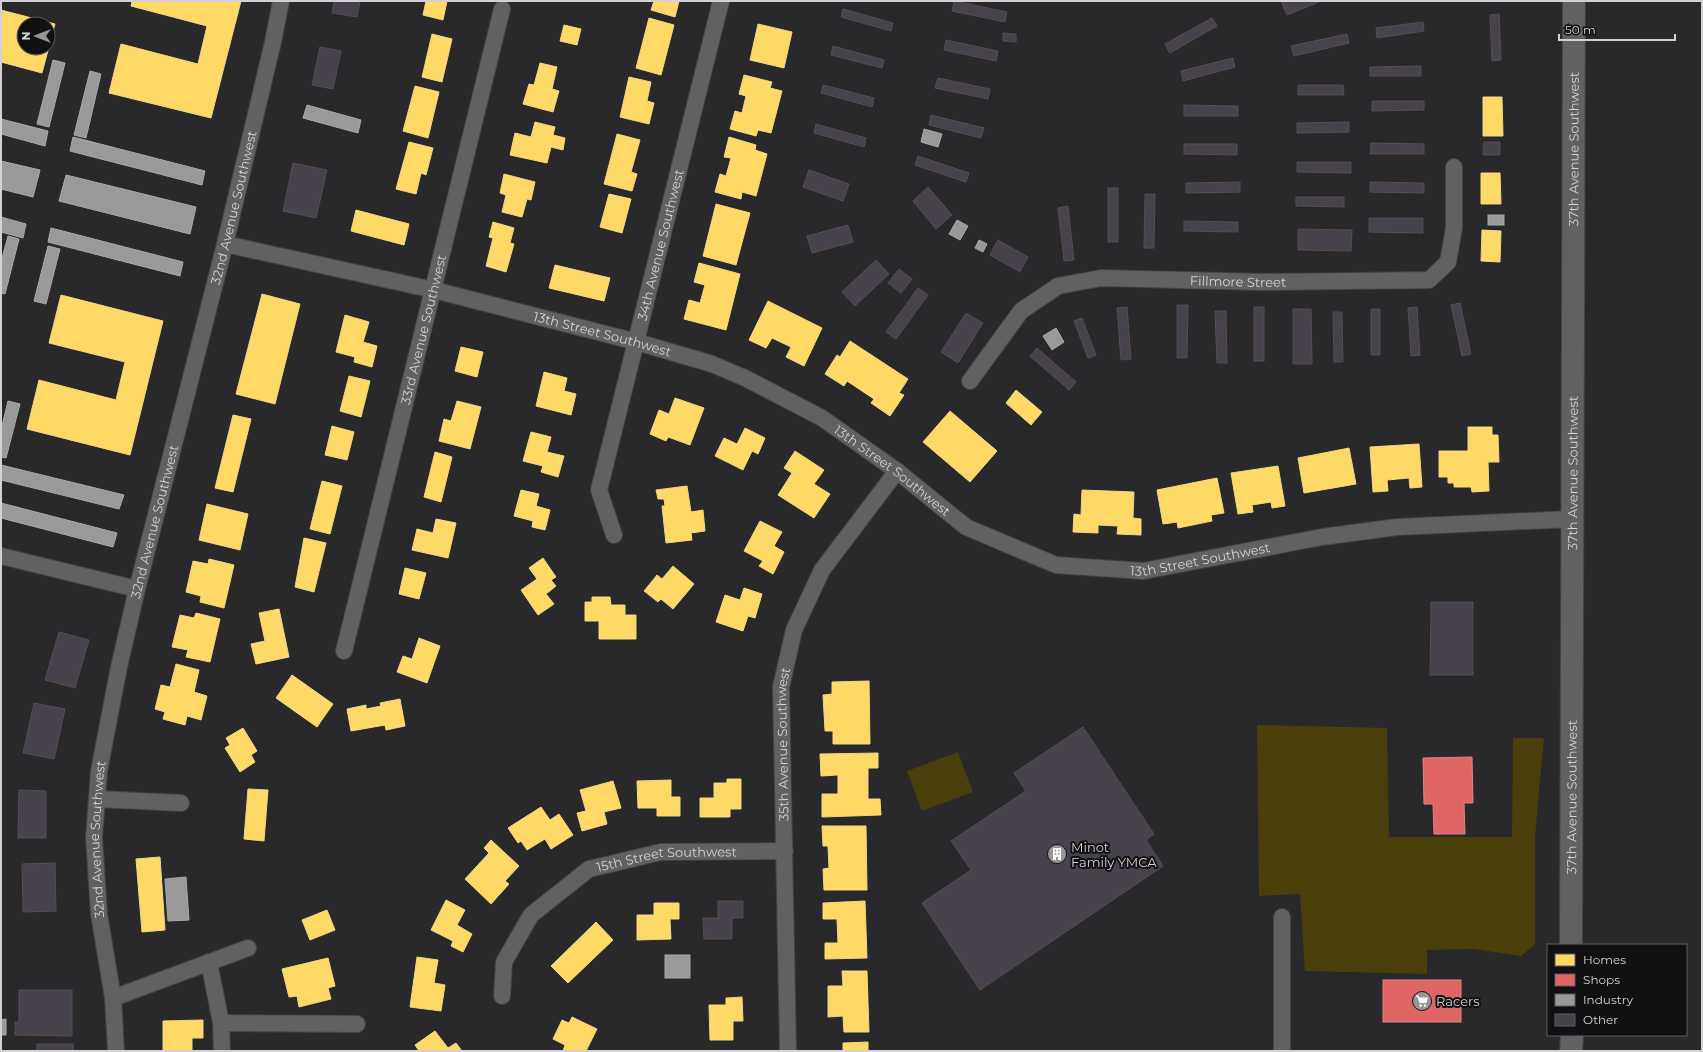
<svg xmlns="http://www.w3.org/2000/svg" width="1703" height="1052" font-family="Montserrat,sans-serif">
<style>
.green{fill:#493f0b}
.homes{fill:#ffd966;stroke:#f2d787;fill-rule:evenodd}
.shops{fill:#e06666;stroke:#dc8687}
.industry{fill:#999;stroke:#aaaaab}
.building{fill:#48424c;stroke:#515052}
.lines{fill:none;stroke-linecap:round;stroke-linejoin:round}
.minor-casing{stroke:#444345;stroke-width:18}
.secondary-casing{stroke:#444345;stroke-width:24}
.minor{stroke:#616062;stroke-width:16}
.secondary{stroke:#616062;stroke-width:22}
.labels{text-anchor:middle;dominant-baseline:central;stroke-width:4;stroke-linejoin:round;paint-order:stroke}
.street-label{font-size:13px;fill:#d3d1d4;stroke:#111012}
.poi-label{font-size:13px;fill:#d3d1d4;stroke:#111012;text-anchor:start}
</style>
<rect width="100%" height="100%" fill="#29282a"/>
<g class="green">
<path d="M1257 725 1387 728 1389 837H1512L1513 738H1544L1535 836V944L1521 956 1474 949 1427 950V974L1305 971 1300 894 1259 896Z"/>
<path d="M958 752 973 792 922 811 907 771Z"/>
</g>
<g class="homes">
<path d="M132 1H241L211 118 109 93 121 44 198 64 207 26 131 6Z"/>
<path d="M426 1H447L443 20 423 15Z"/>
<path d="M654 1H679L675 17 651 10Z"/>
<path d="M1 10 55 24 42 73 1 62ZM24 24H48V48H24Z"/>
<path d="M649 18 674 25 661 75 636 68Z"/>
<path d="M758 24 792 32 784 68 750 60Z"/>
<path d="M564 25 581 29 577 45 560 41Z"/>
<path d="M432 34 452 39 442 82 422 77Z"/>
<path d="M540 63 557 67 552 89 559 91 553 112 523 104 529 84 534 85Z"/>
<path d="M744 75 772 82 770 88 782 91 771 133 758 130 756 136 730 129 735 111 742 113 746 96 739 94Z"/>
<path d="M629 77 651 82 647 101 654 103 649 124 620 117Z"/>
<path d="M415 86 439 92 428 138 403 131Z"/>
<path d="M1483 97H1502L1503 136H1483Z"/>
<path d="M535 122 555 127 553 135 565 138 563 150 551 147 547 163 510 155 515 133 531 137Z"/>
<path d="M617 134 640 140 631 172 637 174 632 191 604 184Z"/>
<path d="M729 137 756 145 755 150 767 154 756 196 742 192 741 199 715 192 720 174 726 176 731 158 724 157Z"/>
<path d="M409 142 433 148 426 175 421 173 416 194 396 189Z"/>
<path d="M1481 173H1500L1501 204H1481Z"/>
<path d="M504 174 535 182 531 200 527 199 522 217 502 212 506 195 500 193Z"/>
<path d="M609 194 631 199 622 233 600 227Z"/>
<path d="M716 204 750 213 736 265 703 256Z"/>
<path d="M356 210 409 224 404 245 351 231Z"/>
<path d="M493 222 514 228 510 243 514 244 506 272 486 266 493 238 489 237Z"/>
<path d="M1482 230 1501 231 1500 262 1481 261Z"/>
<path d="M699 263 740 274 726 330 684 319 689 300 700 303 705 285 694 282Z"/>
<path d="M555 265 610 278 604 301 549 288Z"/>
<path d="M262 294 300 304 275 404 236 394Z"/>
<path d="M61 295 163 321 130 455 27 429 39 380 116 400 125 362 49 343Z"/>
<path d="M768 301 822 328 804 366 786 357 791 347 772 338 766 348 749 340Z"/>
<path d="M345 315 369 322 363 342 377 346 372 367 354 362 355 357 336 352Z"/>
<path d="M850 341 908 379 899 393 904 395 890 416 871 403 874 399 847 381 844 386 825 374 837 355 840 357Z"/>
<path d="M461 347 483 352 477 377 455 371Z"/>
<path d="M544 372 567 378 564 391 576 394 571 415 536 406Z"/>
<path d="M349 376 370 381 361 417 340 411Z"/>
<path d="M1016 390 1042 412 1031 425 1006 403Z"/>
<path d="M675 398 704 408 690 445 668 437 666 441 650 434 659 410 669 414Z"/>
<path d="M457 401 481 407 470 449 439 441 444 419 451 421Z"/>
<path d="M950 411 997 451 970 482 923 442Z"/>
<path d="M233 415 251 419 233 492 215 488Z"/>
<path d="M332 426 354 432 347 460 325 455Z"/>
<path d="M1468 427H1492V435H1498L1499 462H1488L1489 491 1472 492 1471 487H1454V483H1448V477H1439V451H1468Z"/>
<path d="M745 428 765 438 758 454 752 451 743 470 715 456 724 438 737 444Z"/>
<path d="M531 432 551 437 547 452 564 456 558 477 541 472 543 466 523 461Z"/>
<path d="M1419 444 1422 487 1410 488 1409 478 1387 480 1388 491 1373 492 1370 447Z"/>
<path d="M1349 448 1356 484 1304 493 1298 458Z"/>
<path d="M795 451 824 470 814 484 830 494 814 518 778 495 792 473 784 468Z"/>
<path d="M435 452 452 457 441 502 424 497Z"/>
<path d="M1278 466 1285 506 1272 508 1271 502 1252 505 1253 512 1238 514 1231 473Z"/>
<path d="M1217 478 1224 513 1211 515 1212 521 1178 528 1177 522 1163 524 1157 490Z"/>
<path d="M322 481 342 486 330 534 310 529Z"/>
<path d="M687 486 691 512 703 510 705 531 691 533 692 540 666 543 662 506H665L664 499H658L656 490Z"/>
<path d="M521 490 539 494 536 506 550 510 545 530 532 527 533 521 514 516Z"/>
<path d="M1082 490 1134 492 1133 518 1141 519V535L1117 534 1118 526 1098 525V533L1073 532 1074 514 1081 515Z"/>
<path d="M207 504 248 514 240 550 199 540Z"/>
<path d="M436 519 456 523 448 558 412 550 417 529 433 533Z"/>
<path d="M760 521 782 532 774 546 784 552 773 574 759 566 763 561 744 551Z"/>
<path d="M304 538 326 543 314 592 295 587Z"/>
<path d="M543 558 556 577 551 580 556 586 546 594 554 604 538 615 521 590 537 579 529 568Z"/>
<path d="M209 559 234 565 224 608 200 602 201 596 186 592 193 561 208 564Z"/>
<path d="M673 566 694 584 673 609 661 599 658 602 644 591 657 575 662 579Z"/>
<path d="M405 568 426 573 419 599 399 594Z"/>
<path d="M744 588 762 594 755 618 748 616 743 631 716 622 725 595 740 600Z"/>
<path d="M592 597H610L611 605H625V615H636V639H599V621H585V602H592Z"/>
<path d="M279 609 289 657 256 664 251 644 265 641 259 613Z"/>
<path d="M196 613 220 619 210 662 186 657 188 650 172 647 180 615 194 618Z"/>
<path d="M419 638 440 646 427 683 397 672 403 656 412 659Z"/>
<path d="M176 664 199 670 194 692 207 696 201 720 187 716 185 725 163 719 165 712 155 709 161 685 170 687Z"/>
<path d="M292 675 333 704 317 727 276 698Z"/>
<path d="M869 681 870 744H833V731H825L823 695 832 694V682Z"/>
<path d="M400 699 405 726 386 730 385 725 351 731 347 709 366 705V709L381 706 380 703Z"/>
<path d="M243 728 257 751 251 755 255 762 240 772 225 748 230 745 226 738Z"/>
<path d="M878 753V768H868V799H880L881 815 822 817V794H838V775L821 776 820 754Z"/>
<path d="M727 779H741V809H730V817H700V798H714V783H727Z"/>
<path d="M671 780V797H680V816H657V808H638L637 781Z"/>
<path d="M613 781 621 808 604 812 607 824 582 831 577 813 586 811 580 790Z"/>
<path d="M248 789 268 790 264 841 244 839Z"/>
<path d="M541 807 550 820 559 814 573 835 551 849 545 839 527 850 521 841 518 843 508 828Z"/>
<path d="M822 826H866L867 890H824L823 869 829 868 828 846H823Z"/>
<path d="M491 840 519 866 505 881 509 884 491 904 465 879 489 853 484 848Z"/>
<path d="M160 857 165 930 142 932 136 859Z"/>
<path d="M446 900 465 910 457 925 472 934 463 952 451 946 453 941 431 930Z"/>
<path d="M865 901 867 958 825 959V943H838L837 919H823V903Z"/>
<path d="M654 903H679V919H670L671 939 637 940V915H654Z"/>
<path d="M327 910 335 930 310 940 302 920Z"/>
<path d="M596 922 613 940 568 983 551 966Z"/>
<path d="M417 957 438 960 434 983 445 985 441 1011 410 1007Z"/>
<path d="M328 958 335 986 328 988 331 999 299 1007 297 996 289 997 282 969Z"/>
<path d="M842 971H867L869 1032H844L843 1016 828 1017V986H843Z"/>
<path d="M742 997 743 1021H733V1040H710L709 1005H726V998Z"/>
<path d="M572 1017 597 1029 586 1051H563L565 1045 553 1039 562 1020 569 1023Z"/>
<path d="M203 1020V1038H192V1051H163V1021Z"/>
<path d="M435 1031 448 1048 456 1043 462 1051H419L415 1045Z"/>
<path d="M868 1042V1051H843V1043Z"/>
</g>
<g class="shops">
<path d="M1472 757 1473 803H1464L1465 834H1434L1433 804H1424L1423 758Z"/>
<rect x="1383" y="980" width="78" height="42"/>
</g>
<g class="industry">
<path d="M53 60 65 63 49 127 37 124Z"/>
<path d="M90 71 101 74 86 138 74 135Z"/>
<path d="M307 105 361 120 358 133 303 118Z"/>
<path d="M1 119 48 131 45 146 1 134Z"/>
<path d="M924 129 942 134 938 147 921 142Z"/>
<path d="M73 137 205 171 202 185 70 151Z"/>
<path d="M1 161 40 170 33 197 1 189Z"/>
<path d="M66 175 196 207 190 234 59 201Z"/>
<rect x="1488" y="215" width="16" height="10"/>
<path d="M1 217 26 224 23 238 1 232Z"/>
<path d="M957 220 968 226 960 240 949 234Z"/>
<path d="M51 228 183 262 180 276 48 242Z"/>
<path d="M8 236 19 239 5 294 1 293V262Z"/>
<path d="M979 240 987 244 983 252 975 248Z"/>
<path d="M48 246 60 249 46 304 34 301Z"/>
<path d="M1056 328 1064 342 1052 350 1043 336Z"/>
<path d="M8 401 20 404 6 458 1 457V430Z"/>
<path d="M1 465 124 495 119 509 1 480Z"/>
<path d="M1 503 117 533 113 547 1 518Z"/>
<path d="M186 877 189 920 168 921 165 879Z"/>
<rect x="665" y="955" width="25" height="23"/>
<path d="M6 1019V1035H1V1020Z"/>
</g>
<g class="building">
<path d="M334 1H360L357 17 332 13Z"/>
<path d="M954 1 1007 12 1005 22 952 11Z"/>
<path d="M1281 1H1321L1287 15Z"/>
<path d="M843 9 893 23 891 31 841 17Z"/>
<path d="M1499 14 1501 60 1492 61 1490 15Z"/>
<path d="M1212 18 1217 26 1170 53 1165 44Z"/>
<path d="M1423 22 1424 31 1377 38 1376 28Z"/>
<path d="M1003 33 1016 34V42L1003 41Z"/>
<path d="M1347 34 1349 43 1294 56 1291 46Z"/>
<path d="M946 40 998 51 996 61 944 50Z"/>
<path d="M833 46 884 60 882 68 831 55Z"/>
<path d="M320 47 341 51 333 89 312 85Z"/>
<path d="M1233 58 1235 67 1183 81 1181 71Z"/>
<path d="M1421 66V76H1370V67Z"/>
<path d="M938 78 990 89 988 99 935 88Z"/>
<path d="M823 85 874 98 872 107 821 93Z"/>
<path d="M1298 85H1343L1344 95H1298Z"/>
<path d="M1372 101H1424V110L1372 111Z"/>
<path d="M1184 105 1238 106V116H1184Z"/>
<path d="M931 115 984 128 981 138 929 125Z"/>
<path d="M1349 122V132L1297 133V123Z"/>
<path d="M816 124 866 138 864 147 814 133Z"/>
<path d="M1484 142H1500V155H1483Z"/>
<path d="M1371 143 1424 144V154H1370Z"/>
<path d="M1184 144H1237V155L1184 154Z"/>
<path d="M918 156 969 173 966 182 915 165Z"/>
<path d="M1297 162H1351V173L1297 172Z"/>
<path d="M293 163 327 170 316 218 283 211Z"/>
<path d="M809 170 849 184 843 201 803 187Z"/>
<path d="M1240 182V192L1186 193V183Z"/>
<path d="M1370 182 1424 183V193L1370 192Z"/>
<path d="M928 187 952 215 936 229 913 201Z"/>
<rect x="1108" y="188" width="10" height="54"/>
<path d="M1145 194H1155L1154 248H1144Z"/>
<path d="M1296 197H1344V207L1296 206Z"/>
<path d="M1068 206 1074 260 1064 261 1058 208Z"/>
<path d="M1369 218H1423V233L1369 232Z"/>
<path d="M1184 221 1238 222V232L1184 231Z"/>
<path d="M848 225 853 242 812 253 807 236Z"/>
<path d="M1298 229 1352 230 1351 251 1298 250Z"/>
<path d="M998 240 1028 257 1020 272 990 255Z"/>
<path d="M876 260 889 274 855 306 842 292Z"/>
<path d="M899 269 912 279 901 293 888 283Z"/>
<path d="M918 288 928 295 896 339 886 332Z"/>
<path d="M1460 303 1471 354 1462 356 1451 305Z"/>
<path d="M1177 305H1188L1187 358H1177Z"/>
<path d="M1127 307 1131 359 1121 360 1117 308Z"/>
<rect x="1254" y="307" width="10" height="54"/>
<path d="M1417 307 1420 355 1411 356 1408 308Z"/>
<path d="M1293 309H1311L1312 364H1293Z"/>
<rect x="1371" y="309" width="9" height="46"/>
<path d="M1215 311H1226L1227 363H1217Z"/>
<path d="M1333 312H1342L1343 362H1334Z"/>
<path d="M966 313 983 323 958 363 941 352Z"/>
<path d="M1082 318 1096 355 1088 358 1074 321Z"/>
<path d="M1037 348 1076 382 1069 390 1030 356Z"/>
<path d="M1431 602H1473V675H1430Z"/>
<path d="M59 632 89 640 75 688 45 680Z"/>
<path d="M34 703 65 709 54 759 23 753Z"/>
<path d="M1083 727 1154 834 1146 840 1163 866 980 990 922 903 971 870 951 841 1026 791 1014 773Z"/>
<path d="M19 790 46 791V838H18Z"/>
<path d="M55 863 56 911 23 912 22 864Z"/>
<path d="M718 901H743V918H732V939H704L703 918H718Z"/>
<path d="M19 990H72V1036L15 1035V1022H19Z"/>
<rect x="37" y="1044" width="36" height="7"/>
</g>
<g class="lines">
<g class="minor-casing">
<g id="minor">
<path id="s1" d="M225 244 434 290 637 342 712 364 745 378 822 418 897 471 966 527 1056 565 1143 571 1322 537 1397 527 1572 519"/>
<path id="s2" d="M970 381 1021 311 1058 286 1101 278 1261 282 1429 280 1448 262 1454 228V167"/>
<path id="s3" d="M614 535 599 490 721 1"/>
<path d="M1 556 137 589"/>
<path id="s4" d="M344 651 502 9"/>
<path d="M98 799 181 803"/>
<path d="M209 962 221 1023 222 1051"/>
<path id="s5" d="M502 996 504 962 531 915 589 869 661 852 785 851"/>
<path d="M113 998 248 948"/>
<path d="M221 1023 357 1024"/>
<path id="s6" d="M116 1051 113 998 99 914 94 837 99 771 119 667 137 589 225 244 273 42 281 1"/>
<path id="s7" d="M788 1051 781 687 794 630 822 570 897 471"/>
<path d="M1282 1051V917"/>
</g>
</g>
<g class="secondary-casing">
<g id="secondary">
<path id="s8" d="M1571 945 1574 1"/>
<path d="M1571 1051 1572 1035"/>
</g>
</g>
<use href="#minor" class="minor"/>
<use href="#secondary" class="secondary"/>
</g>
<defs>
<g id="building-disc" transform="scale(1)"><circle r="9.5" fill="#989698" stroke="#111012"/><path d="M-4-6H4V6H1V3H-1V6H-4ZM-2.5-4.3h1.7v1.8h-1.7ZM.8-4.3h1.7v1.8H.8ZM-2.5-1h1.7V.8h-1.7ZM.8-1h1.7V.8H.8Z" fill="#fff"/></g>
<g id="supermarket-disc" transform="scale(1)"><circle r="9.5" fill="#989698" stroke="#111012"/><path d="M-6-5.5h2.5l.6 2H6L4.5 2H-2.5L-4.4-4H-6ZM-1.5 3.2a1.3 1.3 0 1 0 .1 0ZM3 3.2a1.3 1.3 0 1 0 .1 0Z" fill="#fff"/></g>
</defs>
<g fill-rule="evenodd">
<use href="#building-disc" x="1057" y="854"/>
<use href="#supermarket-disc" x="1422" y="1001"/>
</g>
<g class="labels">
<g class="street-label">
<text stroke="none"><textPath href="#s8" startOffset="796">37th Avenue Southwest</textPath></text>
<text stroke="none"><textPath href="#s6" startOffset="861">32nd Avenue Southwest</textPath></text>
<text stroke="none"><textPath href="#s3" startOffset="300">34th Avenue Southwest</textPath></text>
<text stroke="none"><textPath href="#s2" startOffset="312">Fillmore Street</textPath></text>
<text stroke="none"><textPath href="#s4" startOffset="331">33rd Avenue Southwest</textPath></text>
<text stroke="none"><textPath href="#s1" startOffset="388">13th Street Southwest</textPath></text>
<text stroke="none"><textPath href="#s1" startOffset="712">13th Street Southwest</textPath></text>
<text stroke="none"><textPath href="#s8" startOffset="472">37th Avenue Southwest</textPath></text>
<text stroke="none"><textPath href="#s6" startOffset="537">32nd Avenue Southwest</textPath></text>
<text stroke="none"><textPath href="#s1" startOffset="1048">13th Street Southwest</textPath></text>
<text stroke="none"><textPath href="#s7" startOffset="307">35th Avenue Southwest</textPath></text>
<text stroke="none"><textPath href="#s8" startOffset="148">37th Avenue Southwest</textPath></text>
<text stroke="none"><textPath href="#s6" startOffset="213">32nd Avenue Southwest</textPath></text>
<text stroke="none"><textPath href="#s5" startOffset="241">15th Street Southwest</textPath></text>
</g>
<g class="poi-label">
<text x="1071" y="847">Minot<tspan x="1071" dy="15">Family YMCA</tspan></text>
<text x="1436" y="1001">Racers</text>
</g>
</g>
<rect width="1703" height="1052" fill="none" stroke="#d3d1d4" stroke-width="4"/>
<rect x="1547" y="944" width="140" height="92" fill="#111012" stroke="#5f5d60"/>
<rect x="1555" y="954" width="20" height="12" fill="#ffd966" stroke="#5f5d60"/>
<text x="1583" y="964" font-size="12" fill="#d3d1d4">Homes</text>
<rect x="1555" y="974" width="20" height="12" fill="#e06666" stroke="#5f5d60"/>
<text x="1583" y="984" font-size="12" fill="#d3d1d4">Shops</text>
<rect x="1555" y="994" width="20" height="12" fill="#999999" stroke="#5f5d60"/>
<text x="1583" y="1004" font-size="12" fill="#d3d1d4">Industry</text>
<rect x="1555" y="1014" width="20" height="12" fill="#48424c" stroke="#5f5d60"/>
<text x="1583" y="1024" font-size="12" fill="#d3d1d4">Other</text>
<g transform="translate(36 36) rotate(270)"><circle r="19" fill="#111012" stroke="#5f5d60"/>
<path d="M0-3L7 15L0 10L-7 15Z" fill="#989698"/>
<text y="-6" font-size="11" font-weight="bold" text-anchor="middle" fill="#d3d1d4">N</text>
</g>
<path d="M1559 34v6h116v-6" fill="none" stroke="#d3d1d4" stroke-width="2"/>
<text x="1565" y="34" font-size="12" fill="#d3d1d4" stroke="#111012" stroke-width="3" paint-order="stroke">50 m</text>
</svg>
